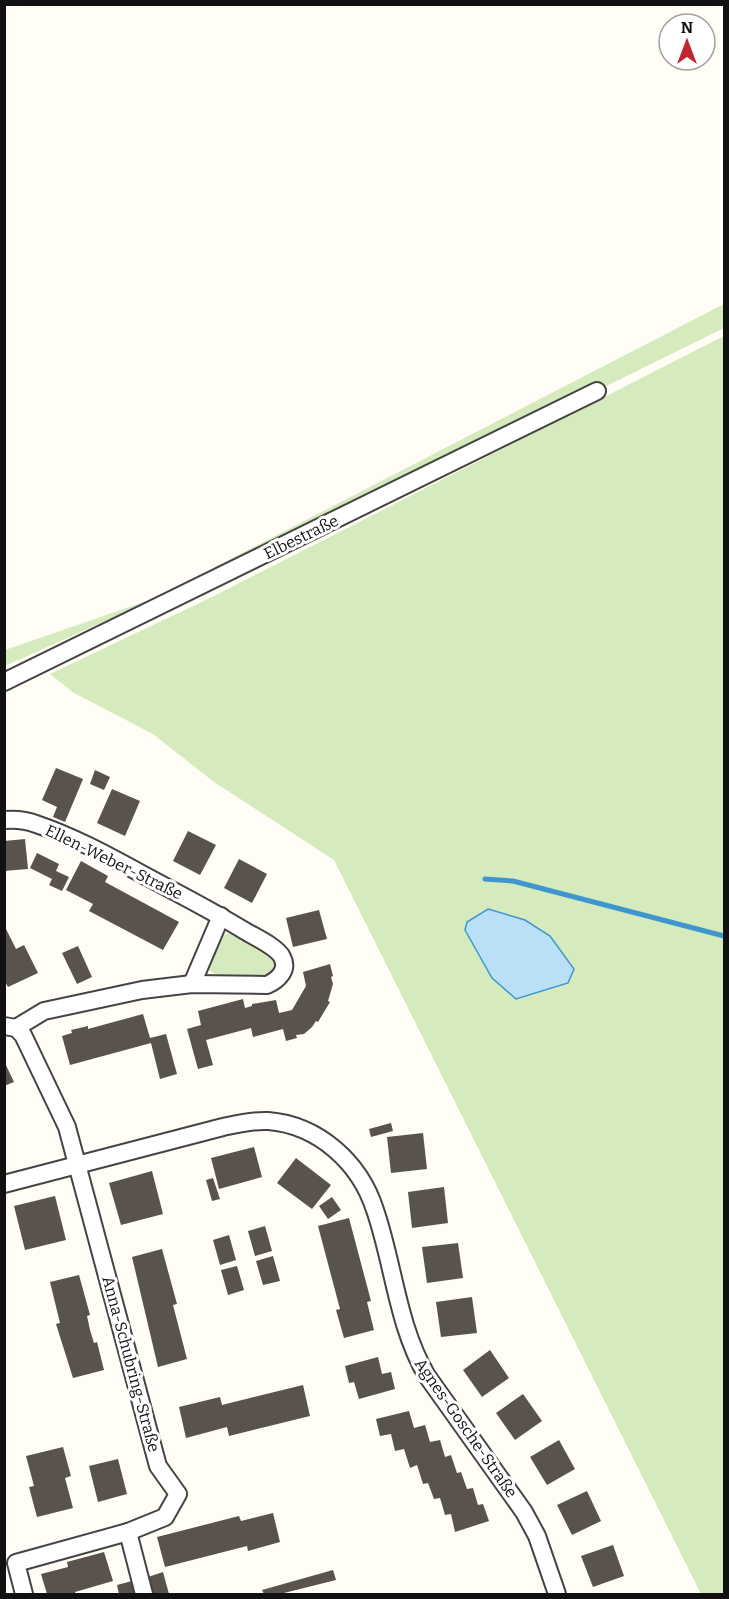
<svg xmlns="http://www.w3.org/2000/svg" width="729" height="1599" font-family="Bitter,serif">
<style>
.green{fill:#d5ebbd}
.water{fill:#b9e0f7;stroke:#3f96cf;stroke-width:1.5}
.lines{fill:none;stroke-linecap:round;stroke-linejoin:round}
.stream{stroke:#3f96cf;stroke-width:5}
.building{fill:#5a524d}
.minor-casing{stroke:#444;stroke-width:20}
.minor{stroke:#fff;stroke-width:16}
.labels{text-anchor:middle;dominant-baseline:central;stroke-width:6;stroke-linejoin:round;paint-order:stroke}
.street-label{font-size:16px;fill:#111;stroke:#fff}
</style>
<rect width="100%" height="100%" fill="#fffdf5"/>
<g class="green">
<path d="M724 304V328L215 579 213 568Z"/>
<path d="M724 336V1594H701L334 860 214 782 153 734 74 693 50 674 212 597Z"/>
<path d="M161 596 5 666V650Z"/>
<path d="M235 932 269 955 275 963 274 970 268 977 218 976 209 970C210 950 213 934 235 932Z"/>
</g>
<path class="water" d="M488 909 525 920 550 936 574 969 568 983 516 999 492 978 465 930 467 922Z"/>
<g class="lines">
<path class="stream" d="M485 879 513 881 724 936"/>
</g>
<g class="building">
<path d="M56 768 83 779 65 822 53 817 57 807 42 800Z"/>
<path d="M95 770 110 777 104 790 90 784Z"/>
<path d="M112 789 140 801 125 836 97 823Z"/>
<path d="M188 831 216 845 200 875 173 861Z"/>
<path d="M25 839 28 869 4 871V841Z"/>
<path d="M37 853 59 864 56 871 69 877 62 891 49 885 52 879 30 868Z"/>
<path d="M239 859 267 874 252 903 224 888Z"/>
<path d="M81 861 108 876 105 882 179 922 163 950 89 911 93 904 66 890Z"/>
<path d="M319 910 327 939 293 947 286 918Z"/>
<path d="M4 925 16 949 24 945 38 973 8 987 4 980Z"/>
<path d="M78 946 92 977 77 984 62 953Z"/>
<path d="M330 964 333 976 331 977 333 984 328 1001 330 1002 318 1022 316 1021 312 1027 304 1034 296 1035 297 1038 286 1041 283 1029 253 1037 251 1028 206 1040 213 1065 198 1069 187 1029 201 1025 198 1011 243 999 245 1008 252 1006V1004L276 1000 279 1013 292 1010 306 986 303 972Z"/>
<path d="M143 1014 150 1038 166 1034 177 1074 160 1079 151 1043 70 1065 62 1036 72 1033 71 1030 88 1026V1029Z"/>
<path d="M4 1061 14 1082 4 1086Z"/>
<path d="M391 1123 393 1131 371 1137 369 1129Z"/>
<path d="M423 1133 427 1169 391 1173 387 1137Z"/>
<path d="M254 1147 262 1177 219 1189 211 1158Z"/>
<path d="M296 1158 331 1185 312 1209 277 1183Z"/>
<path d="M152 1171 163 1214 121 1225 109 1183Z"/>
<path d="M213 1178 220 1199 212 1201 206 1180Z"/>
<path d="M444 1187 448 1223 412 1228 408 1192Z"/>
<path d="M55 1196 66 1240 25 1250 14 1206Z"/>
<path d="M332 1197 341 1210 328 1219 319 1206Z"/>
<path d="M349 1218 371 1301 367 1302 374 1330 344 1338 336 1310 340 1309 318 1226Z"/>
<path d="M265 1226 272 1251 255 1256 248 1231Z"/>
<path d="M229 1235 236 1260 220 1265 213 1240Z"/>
<path d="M458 1243 463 1278 427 1283 422 1247Z"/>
<path d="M162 1249 177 1304 173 1305 187 1359 158 1367 132 1257Z"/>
<path d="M273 1256 280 1281 263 1285 256 1261Z"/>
<path d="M237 1266 244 1290 228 1295 221 1270Z"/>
<path d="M79 1275 90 1315 87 1316 90 1330 94 1343 97 1342 104 1370 73 1378 56 1324 60 1323 50 1282Z"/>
<path d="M472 1297 477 1333 441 1337 436 1302Z"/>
<path d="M490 1350 509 1378 482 1397 463 1370Z"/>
<path d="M378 1357 382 1374 391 1372 395 1389 359 1399 354 1382 349 1383 345 1366Z"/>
<path d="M303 1385 310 1416 229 1436 227 1427 186 1438 179 1407 220 1397 222 1405Z"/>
<path d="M523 1394 542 1421 515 1440 496 1413Z"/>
<path d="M409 1411 414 1428 425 1425 430 1442 440 1440 445 1457 451 1455 457 1473 461 1472 467 1489 473 1488 478 1505 483 1504 489 1521 455 1532 451 1514 445 1515 440 1498 434 1499 428 1483 423 1484 417 1465 410 1468 404 1449 395 1451 391 1434 380 1436 376 1419Z"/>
<path d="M559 1440 575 1469 547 1485 530 1457Z"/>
<path d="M63 1447 71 1476 65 1478 73 1508 37 1517 29 1487 34 1486 26 1456Z"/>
<path d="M118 1459 127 1494 98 1502 89 1466Z"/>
<path d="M587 1491 601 1521 572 1535 557 1505Z"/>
<path d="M273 1513 280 1542 248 1551 247 1546 165 1567 157 1537 239 1516 241 1521Z"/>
<path d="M613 1545 624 1576 593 1587 581 1556Z"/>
<path d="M104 1552 113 1581 75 1592 76 1594H47L41 1574 68 1567 67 1562Z"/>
<path d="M333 1570 336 1580 280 1594H264L262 1590Z"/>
<path d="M163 1572 169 1594H153L148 1577Z"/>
<path d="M132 1581 136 1594H119L117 1585Z"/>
</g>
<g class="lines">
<g class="minor-casing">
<g id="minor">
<path d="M4 682 597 391"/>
<path d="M4 820C16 819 26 820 36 824 72 836 107 855 140 873 175 892 211 910 245 931 255 937 277 947 282 957 289 970 278 980 267 985L192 984 142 990 44 1011 16 1028"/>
<path d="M192 984 221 916"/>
<path d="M4 1026 16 1028 23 1035 67 1127 158 1466 178 1494 165 1517 128 1532 16 1563 24 1594"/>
<path d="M4 1184 223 1127C237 1124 253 1120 268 1121 319 1125 360 1163 375 1210 394 1265 397 1325 427 1376L524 1512 537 1536 557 1594"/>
<path d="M128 1532 144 1594"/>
</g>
</g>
<use href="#minor" class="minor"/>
</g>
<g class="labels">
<g class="street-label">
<text transform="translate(301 537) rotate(-26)">Elbestraße</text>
<text transform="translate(114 862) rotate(26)">Ellen-Weber-Straße</text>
<text transform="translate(131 1364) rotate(75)">Anna-Schubring-Straße</text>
<text transform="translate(466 1428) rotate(55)">Agnes-Gosche-Straße</text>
</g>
</g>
<rect width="729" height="1599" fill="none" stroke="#111111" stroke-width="12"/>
<g transform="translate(687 42)"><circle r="28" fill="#ffffff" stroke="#a0a0a0" stroke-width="1.5"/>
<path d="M0-4.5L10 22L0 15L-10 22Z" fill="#c4262e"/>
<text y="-9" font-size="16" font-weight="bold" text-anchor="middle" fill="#111111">N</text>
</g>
</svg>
